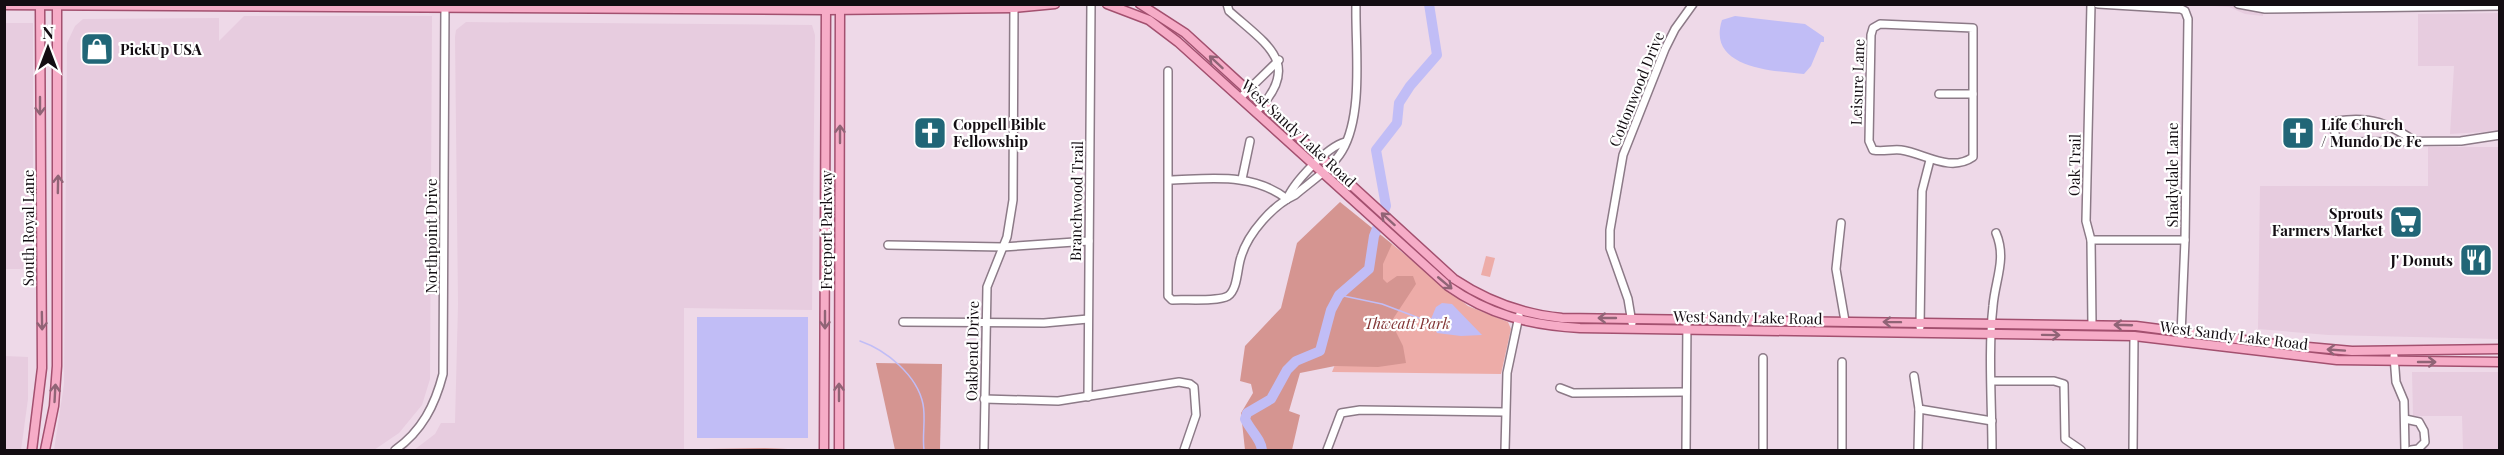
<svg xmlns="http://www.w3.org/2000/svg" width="2504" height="455" font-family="'Playfair Display',serif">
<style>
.built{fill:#e7ccdf}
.green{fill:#edaca8}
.forest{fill:#d59591}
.water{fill:#c1bdf6}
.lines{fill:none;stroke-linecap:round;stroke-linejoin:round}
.stream{stroke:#c1bdf6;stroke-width:1.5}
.river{stroke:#c1bdf6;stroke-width:10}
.minor-casing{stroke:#8c7a87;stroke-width:10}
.major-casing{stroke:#a3506f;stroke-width:11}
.minor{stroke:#fff;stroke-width:7}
.major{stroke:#f6acc7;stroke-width:8}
.oneway{stroke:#906476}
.labels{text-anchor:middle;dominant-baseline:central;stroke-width:4.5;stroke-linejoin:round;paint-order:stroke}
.poi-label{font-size:15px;font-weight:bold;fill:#130d12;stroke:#fff;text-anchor:start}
.street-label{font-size:15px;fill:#130d12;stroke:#fff}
.park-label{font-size:15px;font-style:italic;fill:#813333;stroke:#fff}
</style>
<rect width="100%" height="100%" fill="#eed9e8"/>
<g class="built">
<path d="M2194 5H2263V16L2245 14 2229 7Z"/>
<path d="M2499 13V131L2450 134 2454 66H2418V14Z"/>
<path d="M244 16H432L430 379 422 405 399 433 374 450H54L64 384 67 43 75 26 83 19 219 18V41Z"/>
<path d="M466 22 812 25 815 35 812 310 684 308V450H414L435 434 441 423H455L458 304 455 37 456 30Z"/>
<rect x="5" y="23" width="28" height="246"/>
<path d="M2428 147H2499V339L2328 335 2258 329 2260 186H2428Z"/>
<path d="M5 356 28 357V399L21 450H5Z"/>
<path d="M2412 372H2499V450H2463L2462 416H2413Z"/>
</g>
<g class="green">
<path d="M1384 244H1392L1468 306 1508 322 1511 329 1501 374 1332 372Z"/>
<path d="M1486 256 1495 258 1490 277 1481 275Z"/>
</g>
<g class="forest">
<path d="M1340 202 1392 244 1383 264V279L1387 283 1397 276H1413L1416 284 1391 322 1403 346 1406 363 1378 367 1335 366 1300 373 1289 411 1300 415 1292 450H1245L1241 413 1253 393 1251 384 1240 381 1245 346 1281 308 1297 243Z"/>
<path d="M876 363 942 364 940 450H895Z"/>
<path d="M765 448 810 450 708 449Z"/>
</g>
<g class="water">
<path d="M1735 16 1805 24 1824 37V42H1821L1811 66 1804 74C1776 71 1706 69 1722 20Z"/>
<path d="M1442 303 1452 304 1482 335 1461 336 1437 333 1431 319 1436 307Z"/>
<rect x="697" y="317" width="111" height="121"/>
</g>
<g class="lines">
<g class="stream">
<path d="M1339 295 1382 304 1419 318"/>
<path d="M1424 318 1431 319"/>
<path d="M860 341C886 350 917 375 923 404 926 419 922 435 924 450"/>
</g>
<path class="river" d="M1262 450C1261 439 1250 430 1245 419L1247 413 1271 399 1287 370 1296 361 1320 351 1331 310 1339 295 1369 269 1374 236 1386 206 1376 150 1397 123 1399 103 1410 86 1437 55 1429 4"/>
<g class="minor-casing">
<g id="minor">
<path d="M1227 4 1229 11C1266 44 1304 64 1256 112"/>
<path d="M2091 4 2086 221 2091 240 2092 324"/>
<path d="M2098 4 2181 9 2185 11 2188 19 2185 240 2181 335"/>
<path d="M2238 4 2265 9 2500 6"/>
<path d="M1880 24 1973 28V157C1950 173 1924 153 1901 150 1891 149 1882 152 1873 150L1869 141 1871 35 1873 28Z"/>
<path d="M1168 71V296L1172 300C1184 299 1218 302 1228 296 1238 289 1237 268 1241 257 1248 233 1273 205 1295 195 1310 182 1332 168 1342 151 1364 114 1355 47 1356 4"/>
<path d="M1939 94H1973"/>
<path d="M1240 98 1279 60"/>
<path d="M2415 141C2387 123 2371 116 2337 121L2334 129 2336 137 2346 142 2461 141 2500 135"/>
<path d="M1242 179 1250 141"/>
<path d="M1169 180C1211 179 1252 172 1287 199"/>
<path d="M1287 199C1294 182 1327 147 1345 142"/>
<path d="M1841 223 1836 269 1845 321"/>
<path d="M2091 240H2185"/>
<path d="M888 245 1003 247 1089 241"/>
<path d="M903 322 1044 323 1088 319"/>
<path d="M1632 323 1628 299 1610 248V230L1623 155 1665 49 1675 29 1693 4"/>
<path d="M1920 327 1922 191 1930 160"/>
<path d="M2394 356 2396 382 2404 401 2405 450"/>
<path d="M1914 376 1919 409 1918 450"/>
<path d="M1992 381H2054L2064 384 2065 439 2081 450"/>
<path d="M1560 388 1573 393 1686 392"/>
<path d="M1088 397 1091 4"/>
<path d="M984 399 1058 401 1179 382 1190 384 1194 387 1196 415 1184 450"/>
<path d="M1919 409 1992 421"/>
<path d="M2405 419 2419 422 2424 431 2425 442 2418 449 2411 450"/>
<path d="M395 450C422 431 435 405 443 374L445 4"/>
<path d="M984 450 987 287 1007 237 1013 200 1014 4"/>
<path d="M1327 450 1341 413 1360 410 1505 412"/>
<path d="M1505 450 1507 373 1519 316"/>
<path d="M1686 450 1687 319"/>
<path d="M1763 450V358"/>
<path d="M1842 450V362"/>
<path d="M1992 450C1992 405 1988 351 1993 306 1995 280 2007 259 1996 233"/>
<path d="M2133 450 2134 336"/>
</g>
</g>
<g class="major-casing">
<g id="major">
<path d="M1107 4 1149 20 1178 42 1448 286C1489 315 1530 325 1580 328L2134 336 2337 360 2500 362"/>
<path d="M1140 4 1185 33 1454 279C1487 301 1521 314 1562 318L2136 326 2275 344 2352 351 2500 349"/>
<path d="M4 5 826 10 1014 8 1055 4"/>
<path d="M32 450 42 368 40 4"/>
<path d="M45 450 54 406 57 366V4"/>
<path d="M824 450 826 5"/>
<path d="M839 450 840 5"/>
</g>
</g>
<use href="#minor" class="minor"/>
<use href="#major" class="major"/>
</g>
<defs><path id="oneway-shaft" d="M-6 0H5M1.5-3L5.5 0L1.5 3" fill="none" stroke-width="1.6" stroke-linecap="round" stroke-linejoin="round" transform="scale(1.5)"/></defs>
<g class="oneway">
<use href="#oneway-shaft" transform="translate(1216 62) rotate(-137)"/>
<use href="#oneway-shaft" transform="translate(40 106) rotate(90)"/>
<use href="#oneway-shaft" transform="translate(840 134) rotate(-90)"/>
<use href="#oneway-shaft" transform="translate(58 184) rotate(-89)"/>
<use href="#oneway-shaft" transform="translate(1388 219) rotate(-138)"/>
<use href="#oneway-shaft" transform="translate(1445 283) rotate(40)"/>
<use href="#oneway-shaft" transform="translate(1607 318) rotate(-180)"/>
<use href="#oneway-shaft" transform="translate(825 320) rotate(90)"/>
<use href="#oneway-shaft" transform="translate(42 321) rotate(89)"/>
<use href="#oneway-shaft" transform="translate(1892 322) rotate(-179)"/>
<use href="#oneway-shaft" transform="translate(2123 325) rotate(-178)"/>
<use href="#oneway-shaft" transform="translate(2051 335) rotate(1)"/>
<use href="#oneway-shaft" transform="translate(2336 350) rotate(-176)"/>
<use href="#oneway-shaft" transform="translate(2427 362)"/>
<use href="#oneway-shaft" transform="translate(839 392) rotate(-90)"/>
<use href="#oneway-shaft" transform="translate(55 393) rotate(-87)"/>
</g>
<defs>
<g id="shop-square" transform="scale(1.725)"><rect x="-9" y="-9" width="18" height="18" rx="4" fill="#216677" stroke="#fff"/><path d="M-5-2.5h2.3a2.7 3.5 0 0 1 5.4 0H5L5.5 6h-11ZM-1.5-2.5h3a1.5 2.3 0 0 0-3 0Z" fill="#fff"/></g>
<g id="church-square" transform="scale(1.725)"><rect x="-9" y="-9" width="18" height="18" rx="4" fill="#216677" stroke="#fff"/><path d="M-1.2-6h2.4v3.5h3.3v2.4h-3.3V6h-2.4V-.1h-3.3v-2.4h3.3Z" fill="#fff"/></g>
<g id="supermarket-square" transform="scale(1.725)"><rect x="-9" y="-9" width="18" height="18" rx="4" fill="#216677" stroke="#fff"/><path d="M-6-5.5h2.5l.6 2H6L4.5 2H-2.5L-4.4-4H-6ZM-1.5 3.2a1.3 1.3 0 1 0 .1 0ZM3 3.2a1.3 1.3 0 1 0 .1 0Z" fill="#fff"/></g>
<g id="restaurant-square" transform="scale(1.725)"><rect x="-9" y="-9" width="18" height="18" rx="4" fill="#216677" stroke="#fff"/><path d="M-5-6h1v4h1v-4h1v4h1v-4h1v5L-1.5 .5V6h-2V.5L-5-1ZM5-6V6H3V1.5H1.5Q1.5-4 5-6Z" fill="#fff"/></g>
</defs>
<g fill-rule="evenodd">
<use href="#shop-square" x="97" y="49"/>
<use href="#church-square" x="930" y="133"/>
<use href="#church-square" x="2298" y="133"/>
<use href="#supermarket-square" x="2406" y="222"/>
<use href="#restaurant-square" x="2476" y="260"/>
</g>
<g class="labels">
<g class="poi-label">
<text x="120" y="49">PickUp USA</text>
<text x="953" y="124">Coppell Bible<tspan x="953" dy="17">Fellowship</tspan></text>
<text x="2321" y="124">Life Church<tspan x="2321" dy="17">/ Mundo De Fe</tspan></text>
<text x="2383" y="213" text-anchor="end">Sprouts<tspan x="2383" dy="17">Farmers Market</tspan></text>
<text x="2453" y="260" text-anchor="end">J' Donuts</text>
</g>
<g class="street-label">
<text transform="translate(1857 82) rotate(-88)">Leisure Lane</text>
<text transform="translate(1636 89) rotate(-68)">Cottonwood Drive</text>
<text transform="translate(1299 133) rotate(43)">West Sandy Lake Road</text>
<text transform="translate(2074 165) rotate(-89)">Oak Trail</text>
<text transform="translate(2172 175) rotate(-90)">Shadydale Lane</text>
<text transform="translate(1076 201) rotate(-89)">Branchwood Trail</text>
<text transform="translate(28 228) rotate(-90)">South Royal Lane</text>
<text transform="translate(826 230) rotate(-90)">Freeport Parkway</text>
<text transform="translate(431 236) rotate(-90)">Northpoint Drive</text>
<text transform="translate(1748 317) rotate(1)">West Sandy Lake Road</text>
<text transform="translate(2234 335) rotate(7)">West Sandy Lake Road</text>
<text transform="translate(972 351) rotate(-89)">Oakbend Drive</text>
</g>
<g class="park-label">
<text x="1407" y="323">Thweatt Park</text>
</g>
</g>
<rect width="2504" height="455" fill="none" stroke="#130d12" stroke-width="12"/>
<g transform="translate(48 48)" stroke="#ffffff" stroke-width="4.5" paint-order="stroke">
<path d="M0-4.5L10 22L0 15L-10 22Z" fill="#130d12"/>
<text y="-9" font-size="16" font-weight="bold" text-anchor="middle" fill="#130d12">N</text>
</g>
</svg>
